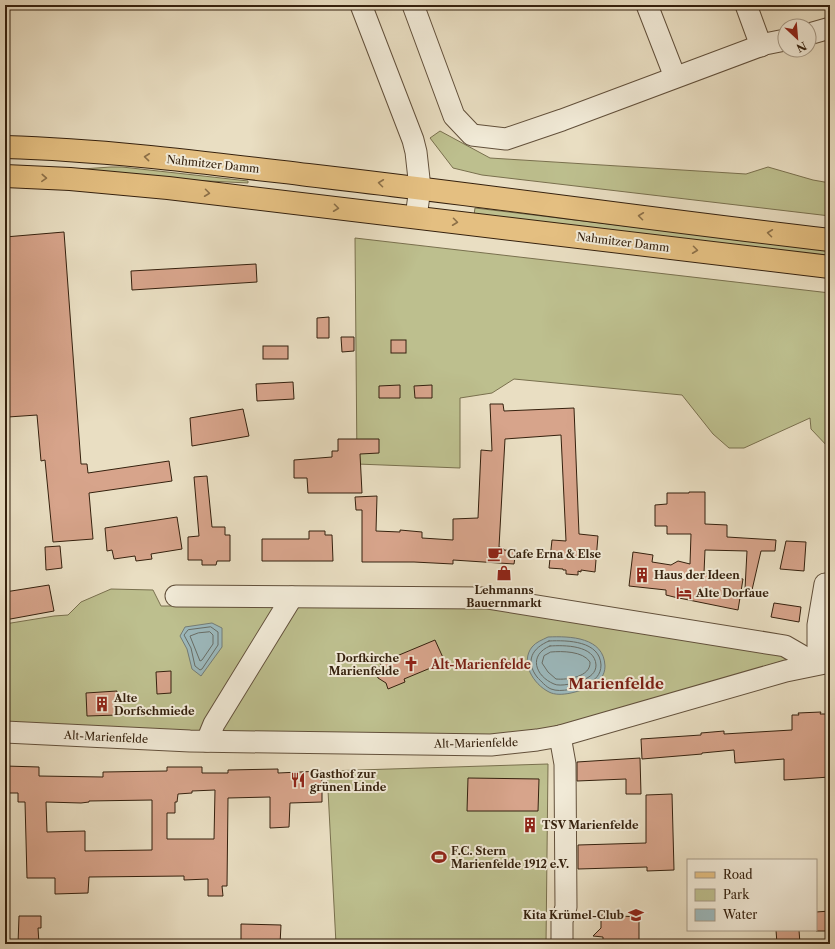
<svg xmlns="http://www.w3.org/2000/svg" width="835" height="949" font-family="'Libre Caslon Text',serif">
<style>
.green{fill:#bdbf8e;stroke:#79704e}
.water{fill:#9cb9bd;stroke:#737c77}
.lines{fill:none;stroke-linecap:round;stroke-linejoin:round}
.shore{stroke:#686d66;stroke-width:1}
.building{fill:#d7a48b;stroke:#35210e;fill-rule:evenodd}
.minor-casing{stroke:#62503b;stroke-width:23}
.major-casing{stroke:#35210e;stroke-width:24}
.minor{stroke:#f1ead7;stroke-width:21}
.major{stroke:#e4bf81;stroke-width:22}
.oneway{stroke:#8c7048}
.labels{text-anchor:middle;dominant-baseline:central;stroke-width:4;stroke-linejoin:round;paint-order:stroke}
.street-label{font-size:11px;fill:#35210e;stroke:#f1ead7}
.poi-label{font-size:11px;font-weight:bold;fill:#35210e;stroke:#f1ead7;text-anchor:start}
.neighbourhood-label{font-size:12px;font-weight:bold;fill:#7a1f14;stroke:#f1ead7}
.district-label{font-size:15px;font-weight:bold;fill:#7a1f14;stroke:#f1ead7}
</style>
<rect width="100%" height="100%" fill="#e9dec2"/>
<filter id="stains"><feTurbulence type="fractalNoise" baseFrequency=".005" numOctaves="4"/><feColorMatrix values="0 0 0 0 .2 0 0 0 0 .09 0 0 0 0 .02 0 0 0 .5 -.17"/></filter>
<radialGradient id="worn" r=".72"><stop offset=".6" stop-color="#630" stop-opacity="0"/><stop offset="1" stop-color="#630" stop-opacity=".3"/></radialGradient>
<g class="green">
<path d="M440 131 490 158 746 174 768 167 813 180 830 183V216L482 175 453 168 430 138Z"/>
<path d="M111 167H122L248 181V183L169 179 82 171V169Z"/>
<path d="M475 208 826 250 825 257 474 215Z"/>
<path d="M355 238 830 293V449L811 429 810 418 744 448H729L713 434 682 395 514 379 492 393 460 398V468L357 464Z"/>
<path d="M111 589 153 590 161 606H489L778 653 786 659V660L549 730 491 737 133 730 5 724V624L54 616 68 615 81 602Z"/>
<path d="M548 764 546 944H336L327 771Z"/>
</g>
<g class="water">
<path d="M212 623 222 628V647L201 676 192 669 187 649 180 636 185 627Z"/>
<path d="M548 637C570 636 604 637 605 666 605 675 600 681 593 685 582 691 560 698 549 692 533 684 520 662 532 647 536 642 542 640 548 637Z"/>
</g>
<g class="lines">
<g class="shore">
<path d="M211 627 218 632V645L202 669 200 670 195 666 191 648 184 635 188 630Z"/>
<path d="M210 632 213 635V644L202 660 200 661 190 636 198 633Z"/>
<path d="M549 641C568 640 600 641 601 665 601 675 595 680 587 684 578 688 561 693 551 689 546 687 541 681 537 677 525 661 532 648 549 641Z"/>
<path d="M550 646C564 645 595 645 596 665 596 673 590 677 583 680 577 683 560 687 554 684 535 676 528 655 550 646Z"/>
<path d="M551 652C562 651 583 651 590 662 591 677 567 680 556 679L548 672 542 663 544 656Z"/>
</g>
</g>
<g class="building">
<path d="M64 232 81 464H87L88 473 169 461 172 481 89 493 93 539 53 542 45 460 41 461 37 415 8 417 5 383V237Z"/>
<path d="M256 264 257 282 132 290 131 271Z"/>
<path d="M329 317V338H317V318Z"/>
<path d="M341 337H354V351L342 352Z"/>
<rect x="391" y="340" width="15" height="13"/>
<rect x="263" y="346" width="25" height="13"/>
<path d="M293 382 294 399 257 401 256 384Z"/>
<path d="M400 385V398H379V386Z"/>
<path d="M432 385V398H415L414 386Z"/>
<path d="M490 404H503L504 411 574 408 579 534 598 536 595 572 581 570V572L578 571V575L566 574V570H563V569L549 568 552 540 566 541 561 435 505 439 499 547 503 548 504 550 516 551 514 564 453 560V564L414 562H362V510H356L355 497 377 496 376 531 400 532V530L422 532V538L453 540V519L478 518 481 450 492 451Z"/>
<path d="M243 409 249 436 192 446 190 418Z"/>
<path d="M338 439H379V453L360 454 362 493H308L307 478H294V460L332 457V451H338Z"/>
<path d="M207 476 212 527H225V535H230V561H217L216 565H202V560H188V537L199 536 194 477Z"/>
<path d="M689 492H705V524L727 525V537L776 540 775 551H761L752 590 745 589 747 551 705 550 704 573 743 579 738 610 674 597 666 595V590L629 586 633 552 653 555 652 562 671 565 678 561 690 564 691 534H667V526H655V505L667 504V493H689Z"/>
<path d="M177 517 182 549 151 554 152 559 136 561 135 556 114 559 112 550 107 551 105 528Z"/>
<path d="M309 531H325V535H332L333 561H262V539H309Z"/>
<path d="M786 541 806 542 804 571 780 569Z"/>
<path d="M60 546 62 568 46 570 45 547Z"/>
<path d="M49 585 54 611 5 620V592Z"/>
<path d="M774 603 801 607 799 622 771 617Z"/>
<path d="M435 640 445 662 404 679 405 682 388 689 386 683 378 678 376 672 381 665 380 663Z"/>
<path d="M171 671V693L157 694 156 672Z"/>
<path d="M117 691 118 715 87 716 86 693Z"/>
<path d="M821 712 820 714H828L829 739H826L830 777 784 780V759L735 763 734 750 702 753V754L642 759 641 739 701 735V733L724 731V734L792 730V715H799L798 713Z"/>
<path d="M640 758 641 794H626V779L577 781V762Z"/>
<path d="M5 766 39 767V776L103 777V772L167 771V767H202V773H228V770L278 769V773L322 771V802L290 803 289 827 270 828V797L228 798 227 886H222L223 896H208V879L184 880V876L89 877 88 893 55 894V878H27L25 802H18V793H5ZM215 790 214 839H167V813H175V802H177L178 794 192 793V791ZM152 800V850L85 851V831L47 832 46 802 81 803 89 802V801Z"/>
<path d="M468 778 539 779 538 811H467Z"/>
<path d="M672 794 674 870 647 871V867L578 869V845L646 843V795Z"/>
<path d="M830 911V931H816V912Z"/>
<path d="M601 915 639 917V944H603V937L593 936 601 928Z"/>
<path d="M19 916H41V928H38L39 944H18Z"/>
<path d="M241 924 281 925 280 944H241Z"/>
<path d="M776 930H799L800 944H777Z"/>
</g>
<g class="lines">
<g class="minor-casing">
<g id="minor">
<path d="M361 5 413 140 416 152 420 188 416 217"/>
<path d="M413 5 454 116 472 135 506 139 562 120 765 44 785 40"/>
<path d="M647 5 675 77"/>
<path d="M746 5 761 46"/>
<path d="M809 34 830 28"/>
<path d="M176 596 487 598 779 645 785 646 804 657 806 666"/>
<path d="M818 663V625L825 584H830"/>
<path d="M5 732 190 741 491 745 537 740 560 736 786 671 830 662"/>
<path d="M560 736 565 764 566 907 562 921V944"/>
<path d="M207 741 214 724 292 597"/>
</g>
</g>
<g class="major-casing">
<g id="major">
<path d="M5 147C107 150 207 163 308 175 482 195 656 220 830 240"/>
<path d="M5 176 70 179 168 188 830 267"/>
</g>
</g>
<use href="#minor" class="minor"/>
<use href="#major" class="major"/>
</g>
<defs><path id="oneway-chevron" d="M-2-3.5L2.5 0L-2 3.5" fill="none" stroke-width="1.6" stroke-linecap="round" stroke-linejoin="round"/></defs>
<g class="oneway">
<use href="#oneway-chevron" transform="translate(147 157) rotate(-174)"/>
<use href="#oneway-chevron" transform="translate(44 178) rotate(3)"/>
<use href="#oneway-chevron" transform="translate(381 183) rotate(-173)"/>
<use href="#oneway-chevron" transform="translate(207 193) rotate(7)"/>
<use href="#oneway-chevron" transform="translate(336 208) rotate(7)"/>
<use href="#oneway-chevron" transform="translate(641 216) rotate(-173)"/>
<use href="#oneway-chevron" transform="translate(455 222) rotate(7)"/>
<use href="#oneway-chevron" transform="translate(770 233) rotate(-173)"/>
<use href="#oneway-chevron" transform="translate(695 250) rotate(7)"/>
</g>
<defs>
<g id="cafe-bare" transform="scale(1.2)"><path d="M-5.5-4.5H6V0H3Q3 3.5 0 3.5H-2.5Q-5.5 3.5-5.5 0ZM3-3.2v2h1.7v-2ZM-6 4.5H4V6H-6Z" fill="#8f2418" stroke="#f1ead7" stroke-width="2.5" paint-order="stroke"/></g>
<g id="shop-bare" transform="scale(1.2)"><path d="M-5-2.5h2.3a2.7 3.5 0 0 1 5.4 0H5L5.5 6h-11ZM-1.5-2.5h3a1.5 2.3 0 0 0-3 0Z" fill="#8f2418" stroke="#f1ead7" stroke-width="2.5" paint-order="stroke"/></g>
<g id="building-bare" transform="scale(1.2)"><path d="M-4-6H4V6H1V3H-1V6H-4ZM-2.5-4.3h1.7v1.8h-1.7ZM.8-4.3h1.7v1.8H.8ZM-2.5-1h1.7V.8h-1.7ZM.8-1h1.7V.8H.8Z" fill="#8f2418" stroke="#f1ead7" stroke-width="2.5" paint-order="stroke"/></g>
<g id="hotel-bare" transform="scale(1.2)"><path d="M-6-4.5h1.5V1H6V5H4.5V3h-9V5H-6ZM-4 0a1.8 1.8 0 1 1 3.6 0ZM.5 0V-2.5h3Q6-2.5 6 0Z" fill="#8f2418" stroke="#f1ead7" stroke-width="2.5" paint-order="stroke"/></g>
<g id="church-bare" transform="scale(1.2)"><path d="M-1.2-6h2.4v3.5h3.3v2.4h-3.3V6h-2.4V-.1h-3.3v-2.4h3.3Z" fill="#8f2418" stroke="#f1ead7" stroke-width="2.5" paint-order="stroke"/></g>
<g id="restaurant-bare" transform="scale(1.2)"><path d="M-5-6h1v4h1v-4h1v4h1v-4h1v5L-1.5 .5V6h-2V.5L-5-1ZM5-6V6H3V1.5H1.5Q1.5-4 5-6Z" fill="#8f2418" stroke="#f1ead7" stroke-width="2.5" paint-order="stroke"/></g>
<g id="stadium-bare" transform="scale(1.2)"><path d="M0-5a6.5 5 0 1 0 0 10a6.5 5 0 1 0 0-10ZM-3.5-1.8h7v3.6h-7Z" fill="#8f2418" stroke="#f1ead7" stroke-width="2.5" paint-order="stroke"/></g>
<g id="school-bare" transform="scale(1.2)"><path d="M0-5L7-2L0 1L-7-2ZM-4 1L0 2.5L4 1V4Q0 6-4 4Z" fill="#8f2418" stroke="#f1ead7" stroke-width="2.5" paint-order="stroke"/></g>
</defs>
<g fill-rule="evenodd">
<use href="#cafe-bare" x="495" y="554"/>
<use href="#shop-bare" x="504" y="573"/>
<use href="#building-bare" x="642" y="575"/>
<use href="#hotel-bare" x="684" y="593"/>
<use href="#church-bare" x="411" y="664"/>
<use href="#building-bare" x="102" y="704"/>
<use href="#restaurant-bare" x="298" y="780"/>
<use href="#building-bare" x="530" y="825"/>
<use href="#stadium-bare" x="439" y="857"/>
<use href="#school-bare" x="636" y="915"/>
</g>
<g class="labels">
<g class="street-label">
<text transform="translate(213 164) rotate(6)">Nahmitzer Damm</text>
<text transform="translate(623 242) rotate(7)">Nahmitzer Damm</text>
<text transform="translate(106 737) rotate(3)">Alt-Marienfelde</text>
<text transform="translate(476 743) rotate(-1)">Alt-Marienfelde</text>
</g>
<g class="poi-label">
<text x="507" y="554">Cafe Erna &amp; Else</text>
<text x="654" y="575">Haus der Ideen</text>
<text x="504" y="590" text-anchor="middle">Lehmanns<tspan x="504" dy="13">Bauernmarkt</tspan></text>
<text x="696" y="593">Alte Dorfaue</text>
<text x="399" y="658" text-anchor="end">Dorfkirche<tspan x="399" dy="13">Marienfelde</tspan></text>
<text x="114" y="698">Alte<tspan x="114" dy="13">Dorfschmiede</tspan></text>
<text x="310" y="774">Gasthof zur<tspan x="310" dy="13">grünen Linde</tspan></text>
<text x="542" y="825">TSV Marienfelde</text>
<text x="451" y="851">F.C. Stern<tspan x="451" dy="13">Marienfelde 1912 e.V.</tspan></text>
<text x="624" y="915" text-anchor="end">Kita Krümel-Club</text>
</g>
<g class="neighbourhood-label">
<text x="481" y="664">Alt-Marienfelde</text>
</g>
<g class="district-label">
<text x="616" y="683">Marienfelde</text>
</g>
</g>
<rect width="835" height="949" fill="none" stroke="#e9dec2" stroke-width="20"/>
<rect x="6" y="6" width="823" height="937" fill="none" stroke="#35210e" stroke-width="2"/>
<rect x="10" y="10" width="815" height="929" fill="none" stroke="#35210e"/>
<rect x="687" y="859" width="130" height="72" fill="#f1ead7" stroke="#a69a87"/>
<rect x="695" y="872" width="20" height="6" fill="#e4bf81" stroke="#a69a87"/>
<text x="723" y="879" font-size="12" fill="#35210e">Road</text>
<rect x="695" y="889" width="20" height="12" fill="#bdbf8e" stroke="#a69a87"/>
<text x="723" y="899" font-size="12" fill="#35210e">Park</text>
<rect x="695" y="909" width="20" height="12" fill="#9cb9bd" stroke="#a69a87"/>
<text x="723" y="919" font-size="12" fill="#35210e">Water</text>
<g transform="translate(797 38) rotate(154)"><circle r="19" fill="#f1ead7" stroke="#a69a87"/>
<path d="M0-3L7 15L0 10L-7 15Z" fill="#8f2418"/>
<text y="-6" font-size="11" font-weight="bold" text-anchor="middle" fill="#35210e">N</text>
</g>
<rect width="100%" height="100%" filter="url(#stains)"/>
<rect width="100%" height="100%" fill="url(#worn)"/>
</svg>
